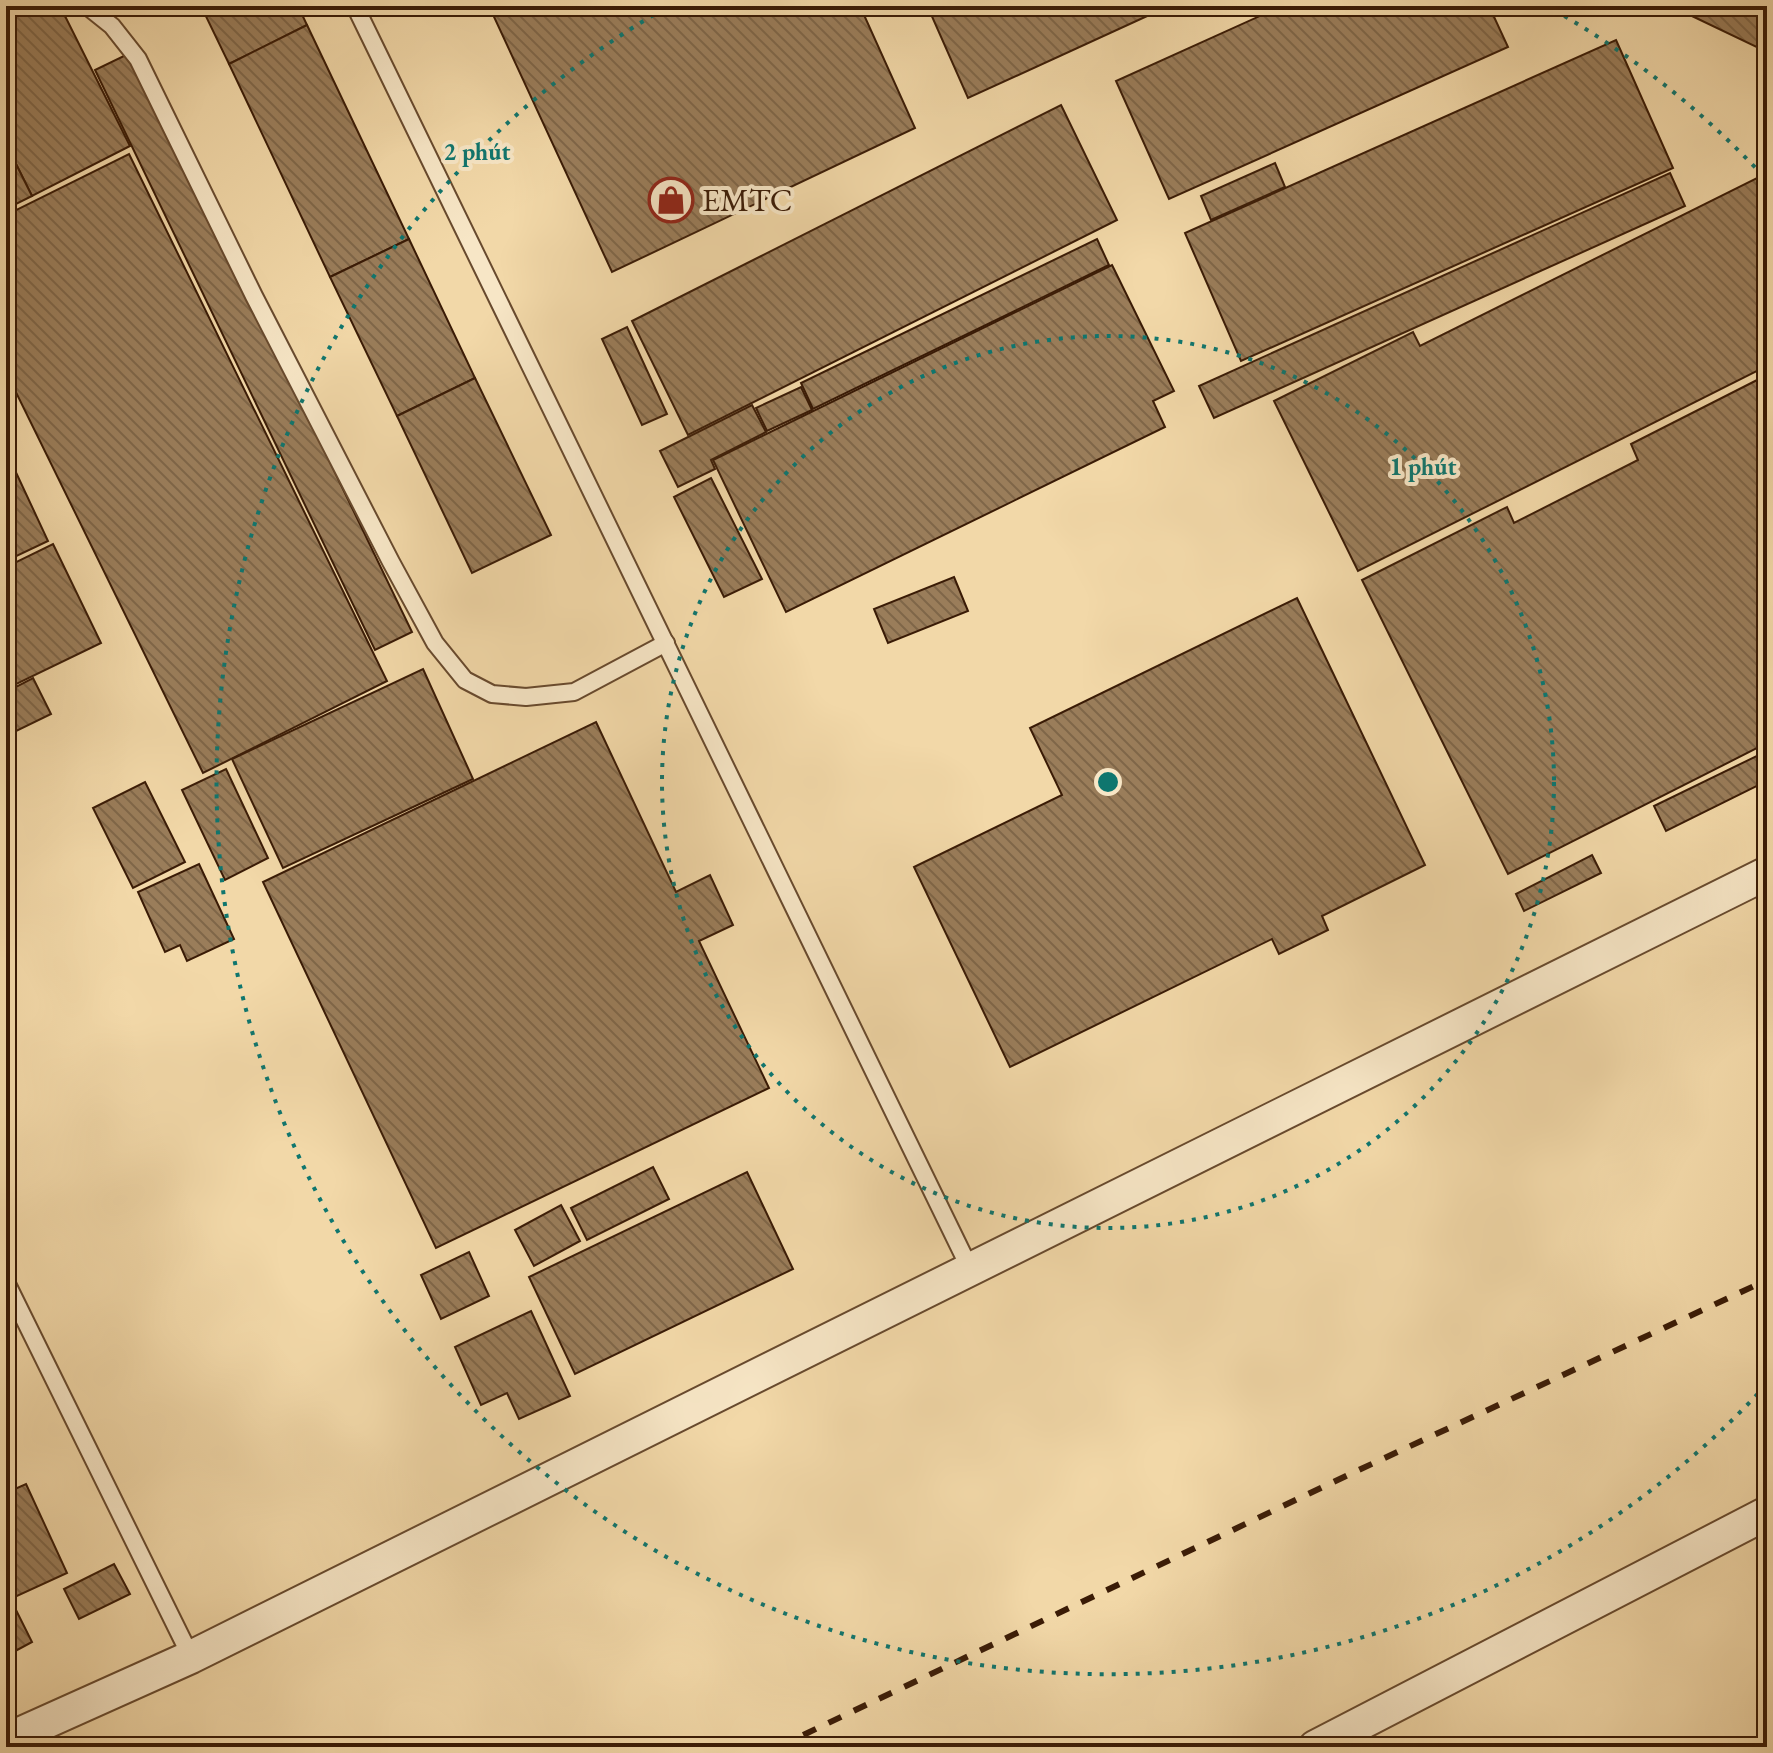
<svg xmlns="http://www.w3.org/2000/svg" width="1773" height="1753" font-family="'EB Garamond',serif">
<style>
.building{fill:url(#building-back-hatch);stroke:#3a1b06;stroke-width:2}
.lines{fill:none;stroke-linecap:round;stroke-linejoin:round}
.service-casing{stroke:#684a2e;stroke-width:20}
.minor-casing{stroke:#684a2e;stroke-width:36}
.service{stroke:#f7e6c6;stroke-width:16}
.minor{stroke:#f7e6c6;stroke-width:32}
.rail{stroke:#3a1b06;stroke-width:6;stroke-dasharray:14 14;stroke-linecap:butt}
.ring{fill:none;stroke:#0f766e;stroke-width:4;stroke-dasharray:4 8}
.labels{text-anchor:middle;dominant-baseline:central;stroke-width:8;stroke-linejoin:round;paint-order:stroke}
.poi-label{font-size:32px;fill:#3a1b06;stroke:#f7e6c6;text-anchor:start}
.centre{fill:#0f766e;stroke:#f7e6c6;stroke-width:4}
.ring-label{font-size:24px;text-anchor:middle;font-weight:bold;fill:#0f766e;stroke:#f7e6c6;stroke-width:8;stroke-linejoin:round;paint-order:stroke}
</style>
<defs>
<pattern id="building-back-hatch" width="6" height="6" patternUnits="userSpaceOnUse" patternTransform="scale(2)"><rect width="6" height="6" fill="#9a7d5a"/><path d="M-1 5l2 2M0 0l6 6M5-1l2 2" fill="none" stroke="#7f6648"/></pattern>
</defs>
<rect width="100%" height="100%" fill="#f2d8a8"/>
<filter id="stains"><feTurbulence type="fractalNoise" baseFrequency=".0025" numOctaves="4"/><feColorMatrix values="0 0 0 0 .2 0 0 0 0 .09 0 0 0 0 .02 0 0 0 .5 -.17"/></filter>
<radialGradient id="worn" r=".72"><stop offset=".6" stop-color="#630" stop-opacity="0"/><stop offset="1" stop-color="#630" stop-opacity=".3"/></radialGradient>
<g class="building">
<path d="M12 6H60L130 146 32 196 6 144V9Z"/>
<path d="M201 6H298L307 25 229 64Z"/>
<path d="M489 6H860L915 128 612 272Z"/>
<path d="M942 6H1169L968 98 930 12Z"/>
<path d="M1282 6H1489L1508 47 1169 199 1116 81Z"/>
<path d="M1671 6H1767V52Z"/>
<path d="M307 25 409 239 330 277 229 64Z"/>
<path d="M1616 40 1673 168 1241 361 1185 233Z"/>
<path d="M132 52 412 632 375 650 95 70Z"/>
<path d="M1061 105 1117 220 688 435 632 321Z"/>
<path d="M6 144 32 196 6 209Z"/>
<path d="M129 154 387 681 203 773 6 372V215Z"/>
<path d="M1275 163 1285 187 1211 220 1201 196Z"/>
<path d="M1670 173 1685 206 1214 418 1199 386Z"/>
<path d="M1767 173V366L1358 571 1274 401 1413 332 1420 346Z"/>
<path d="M409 239 475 378 397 416 330 277Z"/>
<path d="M1097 239 1109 265 813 409 801 383Z"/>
<path d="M1112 265 1174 391 1153 401 1165 427 786 612 713 460Z"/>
<path d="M627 327 667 414 642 425 602 339Z"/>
<path d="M1767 375V743L1508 874 1362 580 1507 507 1514 523 1638 460 1631 444Z"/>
<path d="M475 378 551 535 472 573 397 416Z"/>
<path d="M801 387 812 410 767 431 756 408Z"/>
<path d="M752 405 766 432 711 460 715 469 678 487 660 451Z"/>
<path d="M6 451 48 541 6 561Z"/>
<path d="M711 478 762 579 724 597 674 497Z"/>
<path d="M53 544 101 643 6 689V567Z"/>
<path d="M954 577 968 611 888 643 874 609Z"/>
<path d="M1297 598 1425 865 1322 916 1328 930 1279 954 1272 939 1010 1067 914 867 1062 795 1030 728Z"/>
<path d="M423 669 473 779 283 868 232 759Z"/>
<path d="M33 678 51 714 6 736V692Z"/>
<path d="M596 722 676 892 710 875 733 925 699 941 769 1088 436 1248 263 882Z"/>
<path d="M1767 751V781L1666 831 1654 806Z"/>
<path d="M226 769 268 858 225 880 182 790Z"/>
<path d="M145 782 185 862 133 888 93 808Z"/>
<path d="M1592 855 1601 873 1524 911 1516 894Z"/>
<path d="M199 864 234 939 187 961 180 945 165 952 138 892Z"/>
<path d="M653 1167 669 1199 587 1240 571 1208Z"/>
<path d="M747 1172 793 1269 575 1374 529 1277Z"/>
<path d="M561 1205 580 1241 534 1266 515 1230Z"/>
<path d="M469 1252 489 1296 441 1319 421 1275Z"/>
<path d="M531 1311 570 1396 519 1419 507 1393 481 1405 455 1347Z"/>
<path d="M26 1484 67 1573 6 1601V1493Z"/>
<path d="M114 1564 130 1594 79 1619 64 1589Z"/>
<path d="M15 1608 32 1642 6 1656V1613Z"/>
</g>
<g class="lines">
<g class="service-casing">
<g id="service">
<path d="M87 6 112 26 138 59 254 296 391 562 435 643 465 680 492 694 526 697 574 692 666 643"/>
<path d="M355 6 970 1269"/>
<path d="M6 1282 191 1657"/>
</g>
</g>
<g class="minor-casing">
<g id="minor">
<path d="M6 1740 191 1657 1767 873"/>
<path d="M1315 1747 1767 1513"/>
</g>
</g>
<use href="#service" class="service"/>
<use href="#minor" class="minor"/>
<path class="rail" d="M778 1747 1348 1475 1767 1280"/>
</g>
<g class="ring">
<circle cx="1108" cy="782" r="446"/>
<path d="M1766 1385A892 892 0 1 1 662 10M1554 10A892 892 0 0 1 1766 179"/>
</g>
<defs>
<g id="shop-ring" transform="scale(2.3)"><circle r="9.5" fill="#f7e6c6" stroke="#8f2418" stroke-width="1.5"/><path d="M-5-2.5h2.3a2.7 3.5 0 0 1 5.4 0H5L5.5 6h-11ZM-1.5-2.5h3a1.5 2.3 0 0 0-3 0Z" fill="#8f2418"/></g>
</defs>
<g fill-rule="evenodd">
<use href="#shop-ring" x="671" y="200"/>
</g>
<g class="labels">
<g class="poi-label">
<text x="702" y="200">EMTC</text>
</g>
</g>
<circle cx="1108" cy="782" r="12" class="centre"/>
<g class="ring-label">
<text x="477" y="160">2 phút</text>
<text x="1423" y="475">1 phút</text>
</g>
<rect width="1773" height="1753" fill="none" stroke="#f2d8a8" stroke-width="32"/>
<rect x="8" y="8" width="1757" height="1737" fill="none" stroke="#3a1b06" stroke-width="4"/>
<rect x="16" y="16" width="1741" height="1721" fill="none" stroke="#3a1b06" stroke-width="2"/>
<rect width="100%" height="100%" filter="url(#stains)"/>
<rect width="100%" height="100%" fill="url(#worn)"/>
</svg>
